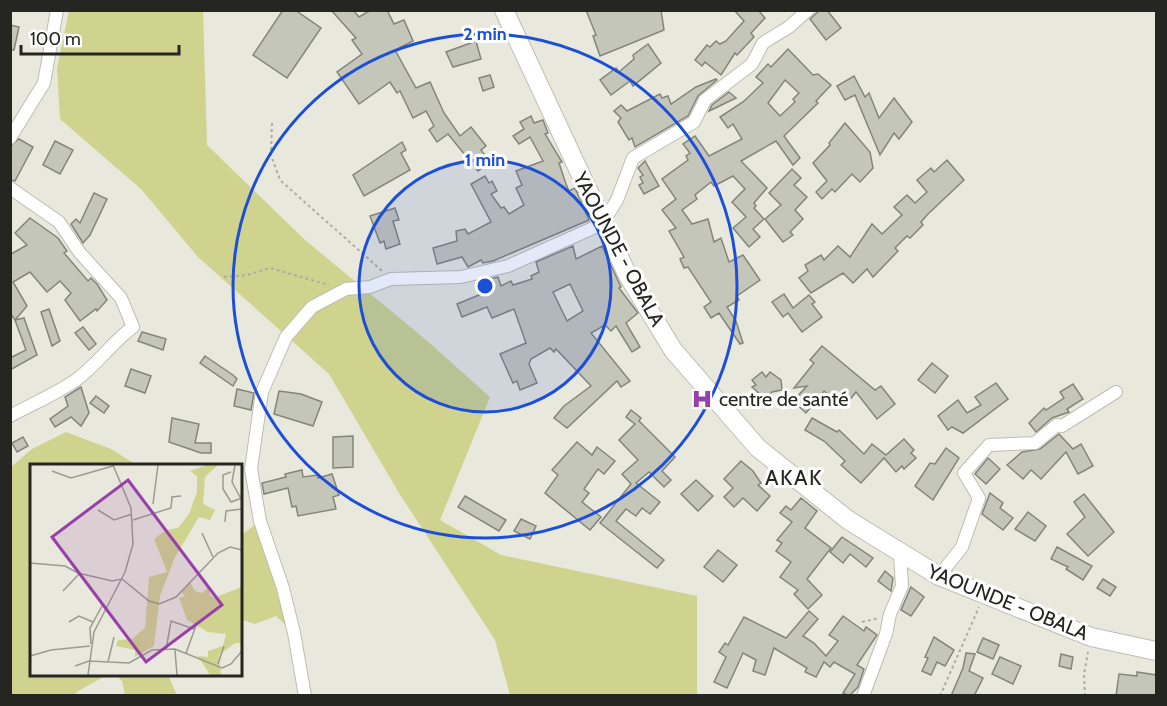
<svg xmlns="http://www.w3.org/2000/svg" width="1167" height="706" font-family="Cabin,sans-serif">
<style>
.green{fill:#cfd38d}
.building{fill:#c5c6ba;stroke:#84857a;stroke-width:1.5;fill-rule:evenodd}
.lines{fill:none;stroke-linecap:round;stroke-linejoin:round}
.minor-casing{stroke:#bdbeb2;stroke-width:14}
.highway-casing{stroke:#bdbeb2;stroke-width:20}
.path{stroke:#acada3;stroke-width:2;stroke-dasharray:3 3;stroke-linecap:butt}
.minor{stroke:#fff;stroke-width:12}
.highway{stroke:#fff;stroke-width:18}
.ring{fill:none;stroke:#1d4ed8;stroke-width:3}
.labels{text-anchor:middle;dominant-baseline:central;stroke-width:6;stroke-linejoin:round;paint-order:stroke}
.street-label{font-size:20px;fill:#252621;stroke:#fff}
.poi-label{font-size:20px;fill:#252621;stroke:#fff;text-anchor:start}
.quarter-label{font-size:22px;letter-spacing:1.5px;fill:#252621;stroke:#fff}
.inset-road{fill:none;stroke:#9a9b91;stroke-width:1.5}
.view{fill:#993faa;fill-opacity:0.15;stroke:#993faa;stroke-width:3}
.inset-edge{fill:none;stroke:#252621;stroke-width:3}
.centre{fill:#1d4ed8;stroke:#fff;stroke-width:3}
.ring-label{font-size:18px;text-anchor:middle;font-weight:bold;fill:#1d4ed8;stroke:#fff;stroke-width:6;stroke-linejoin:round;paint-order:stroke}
</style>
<rect width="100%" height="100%" fill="#e8e9dc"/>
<g class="green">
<path d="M69 11H203L207 145 305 240 425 339 490 397 440 520 501 555 697 596V695H510L495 640 399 493 329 374 198 257 141 189 60 119 57 68Z"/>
<path d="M66 432 111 449 138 466H32V674L107 675 78 691 74 695H11V467L32 449Z"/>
<path d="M260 521 294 633 276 616 255 624 240 619V536Z"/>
<path d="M116 675H168L176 693 175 695H125L122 681Z"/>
</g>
<g class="building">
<path d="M283 10H295L321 28 287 78 253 55Z"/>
<path d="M331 10H353L359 17 371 10H387L394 24 404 20 413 41 395 50 416 88 430 82 444 113 460 136 471 127 486 146 481 150 490 162 478 171 448 134 437 142 429 130 434 126 426 111 413 118 400 91 397 93 390 82 359 104 337 72 362 54 352 40 356 38Z"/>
<path d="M586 10H661L664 30 600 56 593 36 596 35Z"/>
<path d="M734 10H758L765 18 751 33 754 37 737 55 735 53 721 75 705 62 702 66 695 60 707 45 710 47 716 41 720 44 726 41 744 21Z"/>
<path d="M820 10H827L841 28 826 40 810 19Z"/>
<path d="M10 25 19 27 14 50H10Z"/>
<path d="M476 41 481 59 453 67 446 52Z"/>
<path d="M648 44 661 63 633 86 630 81 611 95 600 80 616 68 619 72 634 59 633 55Z"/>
<path d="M788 49 813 75 818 74 831 85 816 101 818 103 784 136 800 158 793 165 776 141 741 161 767 188 754 203 756 206 754 208 764 219 753 229 760 237 749 247 733 228 746 217 732 202 745 189 733 176 714 186 711 182 695 195 697 199 682 210 692 224 708 219 714 242 721 238 729 262 743 255 760 280 737 296 739 300 727 307 736 321 743 343 740 344 719 313 711 318 704 307 711 302 688 267 684 268 680 259 684 257 669 231 676 228 662 210 676 199 662 179 688 160 686 156 690 153 683 144 695 136 709 156 742 139 733 124 728 128 720 117 743 102 763 83 756 77 768 64 771 67ZM785 80 799 93 793 99 795 102 780 116 768 103Z"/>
<path d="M490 75 494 87 483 91 479 78Z"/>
<path d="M854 76 865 97 869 93 879 118 894 98 912 122 899 139 894 133 880 155 855 95 845 100 837 86Z"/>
<path d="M716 79 717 80 698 96 688 116 635 147 632 138 629 140 618 122 621 118 614 111 621 105 627 111 660 94 662 98 668 96 671 104 696 87Z"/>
<path d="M729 92 736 98 709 111 712 105Z"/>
<path d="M531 116 534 123 543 120 548 133 545 134 562 162 559 163 566 184 569 191 575 188 589 220 493 261 483 263 481 260 468 267 462 257 437 264 433 248 457 241 456 231 465 229 468 234 491 222 471 184 485 176 489 183 492 181 497 191 491 194 501 208 504 207 509 214 524 205 516 188 522 185 516 171 543 161 530 137 519 144 513 136 524 129 520 122Z"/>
<path d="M845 123 870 152 873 168 860 182 852 174 835 192 832 189 822 199 816 192 827 181 813 163 830 145 829 143Z"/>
<path d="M19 139 33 147 15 181 10 180V146Z"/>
<path d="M55 141 73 150 60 174 43 165Z"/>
<path d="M402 142 406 150 401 153 410 170 364 196 353 175Z"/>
<path d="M947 160 964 180 927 215 921 222 923 225 910 238 907 236 895 248 898 251 873 277 867 269 853 283 843 273 811 293 799 278 808 271 805 265 821 255 824 260 838 246 850 257 872 224 882 234 902 215 894 207 907 195 915 203 927 192 917 180 931 168 934 172Z"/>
<path d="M645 161 659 186 644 194 639 185 643 183 640 177 643 175 638 168Z"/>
<path d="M792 169 801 178 794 185 807 197 795 210 803 219 790 232 793 235 783 242 765 219 781 205 769 193Z"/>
<path d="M94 193 107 199 90 235 83 243 71 224 76 219 80 223Z"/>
<path d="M395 208 399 220 393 221 400 244 386 249 384 241 380 243 370 216Z"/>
<path d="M30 218 58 238 67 251 64 253 88 281 91 278 97 284 107 300 97 311 96 309 80 321 65 300 71 293 60 281 47 292 30 272 13 282 27 306 15 320 10 313 11 254 27 245 15 233Z"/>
<path d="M573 246 576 259 602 246 621 287 619 288 638 313 626 323 640 347 632 352 616 326 611 331 605 325 591 333 630 381 621 387 617 381 567 428 554 418 564 406 591 386 556 349 554 352 550 348 531 359 529 364 537 383 520 390 517 381 513 383 500 354 526 343 514 309 492 318 487 307 462 317 457 304 479 295 476 283 484 280 498 277 501 286 511 281 513 285 532 279 531 276 539 272 536 262ZM570 284 583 311 567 321 553 292Z"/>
<path d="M784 294 793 308 809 295 815 302 812 304 822 317 802 332 788 313 783 317 772 302Z"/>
<path d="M49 309 60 341 52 346 41 312Z"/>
<path d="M24 318 37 355 10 370V358L26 350 15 320Z"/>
<path d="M83 327 96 344 89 350 75 333Z"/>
<path d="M142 332 166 339 163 350 138 341Z"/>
<path d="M822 346 875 390 881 386 895 404 877 419 856 392 844 407 824 391 806 413 793 401 807 386 794 388 814 363 810 360Z"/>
<path d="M205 356 233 375 237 379 233 386 200 363Z"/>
<path d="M932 363 948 376 935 393 918 380Z"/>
<path d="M131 369 151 376 145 393 125 386Z"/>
<path d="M762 372 766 377 770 372 781 380 782 390 772 392 765 399 752 387 756 385 752 380Z"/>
<path d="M996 383 1008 399 963 433 952 427 948 430 938 416 958 400 967 413 981 405 975 397Z"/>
<path d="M1073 384 1083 399 1067 409 1069 412 1052 418 1036 432 1029 423 1044 408 1046 410 1064 398 1060 392Z"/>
<path d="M81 387 89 413 81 426 71 417 55 427 50 419 68 406 65 397Z"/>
<path d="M237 389 254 393 251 410 234 406Z"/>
<path d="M279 391 301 394 322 402 313 426 274 414Z"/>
<path d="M96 396 109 406 104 413 90 403Z"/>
<path d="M631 410 641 418 639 421 675 457 662 471 671 480 664 487 649 472 636 483 660 502 650 514 642 508 636 516 626 509 616 521 664 560 657 568 600 523 631 484 622 474 638 460 619 440 635 424 626 417Z"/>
<path d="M172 418 199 424 195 443H211V453H201L169 442Z"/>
<path d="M812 418 837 432 839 430 864 454 872 444 886 455 904 439 914 450 911 453 916 458 904 469 902 466 896 472 884 458 861 483 841 465 845 461 824 441 805 430Z"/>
<path d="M1059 434 1073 449 1081 444 1093 466 1078 474 1066 452 1041 479 1031 470 1023 479 1007 465 1022 452 1040 449Z"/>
<path d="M353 436V467L333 468V437Z"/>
<path d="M23 437 28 446 17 452 12 443Z"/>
<path d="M577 442 592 455 597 447 615 461 604 474 598 469 584 489 589 493 582 502 601 517 590 530 545 493 558 475 552 470Z"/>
<path d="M946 448 959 458 933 500 915 486 930 463 935 464Z"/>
<path d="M988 458 1000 469 986 484 975 474Z"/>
<path d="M741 461 753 471 761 483 758 485 770 496 757 511 743 498 734 507 724 497 733 488 724 479Z"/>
<path d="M302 470 303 477 318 475V478L332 474 339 495 333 497 336 509 298 516 296 506 292 507 288 488 264 494 262 483 286 477 285 474Z"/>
<path d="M696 480 713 496 698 511 681 494Z"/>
<path d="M990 493 1003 503 1000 508 1013 518 1003 530 982 514Z"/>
<path d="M1084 494 1114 532 1088 556 1067 534 1085 517 1074 502Z"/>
<path d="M465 496 506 520 499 531 458 507Z"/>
<path d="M801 498 817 511 805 528 831 548 807 579 822 595 808 609 794 594 798 590 780 577 791 562 776 551 782 543 777 540 792 522 780 513 786 506 791 510Z"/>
<path d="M1028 512 1046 526 1035 541 1015 529Z"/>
<path d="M521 519 536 526 530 539 514 531Z"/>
<path d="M842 537 873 558 866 567 850 554 843 563 830 552Z"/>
<path d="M1057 547 1092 566 1083 580 1066 569 1068 567 1051 559Z"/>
<path d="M718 550 737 565 723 582 704 567Z"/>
<path d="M885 571 893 578 891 591 878 581Z"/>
<path d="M1103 579 1116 587 1110 596 1097 588Z"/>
<path d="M911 587 924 597 911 616 901 610Z"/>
<path d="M809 611 818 619 803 636 814 643 826 656 838 641 829 635 843 616 864 631 866 627 877 635 857 665 864 669 858 687 849 696 843 693 855 674 834 662 830 667 824 662 816 677 805 672 807 668 774 648 765 675 753 671 756 660 743 653 727 688 714 682 726 657 719 652 725 643 728 645 744 617 786 638Z"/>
<path d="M934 637 954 650 945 666 937 662 931 675 922 671 928 658 925 657Z"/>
<path d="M983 638 999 645 993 659 977 652Z"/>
<path d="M966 653 975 654 969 671 983 678 974 696H951L963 668Z"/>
<path d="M1061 654 1073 657 1071 669 1059 666Z"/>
<path d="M1000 657 1021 666 1013 684 992 674Z"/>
<path d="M1137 672 1156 675V696H1116L1119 674 1137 676Z"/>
</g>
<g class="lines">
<g class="minor-casing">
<g id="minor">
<path d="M10 138 44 83 57 10"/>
<path d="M10 188 59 222 80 253 121 298 133 327C112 342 97 365 76 380 56 394 32 404 10 416"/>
<path d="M939 576 962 547 979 498 964 473 989 445 1035 443 1057 425 1062 426 1116 392"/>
<path d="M305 696 294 633 283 588 260 521 251 469 262 392 286 337 312 307 346 289 370 287 391 279 461 277 508 266 602 224 617 200 633 158 694 122 705 100 752 64 763 43 789 27 808 10"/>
<path d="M863 696 886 634 890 614 902 586 900 554"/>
</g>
</g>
<g class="highway-casing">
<path id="highway" d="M504 10 627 274 673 350 758 448 848 520 939 576 1091 637 1156 651"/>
</g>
<g class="path">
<path d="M272 123 271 155 280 180 382 271"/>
<path d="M224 277 247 275 270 268 329 285"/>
<path d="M862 622 879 618"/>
<path d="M940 696 979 607"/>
<path d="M1085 696 1084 674 1088 652"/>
</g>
<use href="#minor" class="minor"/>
<use href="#highway" class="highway"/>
</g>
<circle cx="485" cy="286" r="126" fill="#1d4ed8" fill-opacity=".12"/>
<g class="ring">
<circle cx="485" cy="286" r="126"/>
<circle cx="485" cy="286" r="252"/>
</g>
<defs>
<g id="hospital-bare" transform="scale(1.62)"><path d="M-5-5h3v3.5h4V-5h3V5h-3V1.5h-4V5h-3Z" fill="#993faa" stroke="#fff" stroke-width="2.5" paint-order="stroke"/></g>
</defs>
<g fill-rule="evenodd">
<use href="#hospital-bare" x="702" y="399"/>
</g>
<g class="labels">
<g class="street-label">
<text transform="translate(619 249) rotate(62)">YAOUNDE - OBALA</text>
<text transform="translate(1008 602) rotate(22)">YAOUNDE - OBALA</text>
</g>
<g class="poi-label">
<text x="719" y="399">centre de santé</text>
</g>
<g class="quarter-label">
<text x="794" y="477">AKAK</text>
</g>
</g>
<g transform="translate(30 464)">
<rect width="212" height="212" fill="#e8e9dc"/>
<path d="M177 1H188L175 13 173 40 185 46 180 56 169 53 145 93 130 132 124 182 105 193V186L86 182 88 176 102 175 115 164 119 113 137 108 124 75 136 66 148 64 159 50 167 28V12L160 7ZM160 118 165 127 172 129 179 123 180 131 184 134 211 123V179H205L189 191 191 211H180L168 192 178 193V187L193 182 196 170 178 168 157 156 149 134 155 132 151 128Z" fill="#cfd38d"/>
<path class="inset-road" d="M205 1 202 18 211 35M22 7 41 14 83 2M201 8 193 11V25L201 38 212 34M123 40 128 1M68 46 84 56 102 50M103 56 141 44 142 33 151 32M195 58 196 47 212 45M172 69 183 93M0 99 35 102 48 109 82 117 92 115 119 137 129 140 146 133 188 89 200 83 212 86M33 127 49 110M39 158 49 152 63 158M61 180 60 164 72 142M136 186 141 157 164 165M145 186 147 211M156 189 167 159M0 192 21 186 60 182M78 198 84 173M188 200 194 182M45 202 59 197 99 199 122 186 145 185 192 204 201 200 212 187M58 211 64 168 95 108 103 80 101 44 83 1"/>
<path class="view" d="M98 16 192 141 116 198 22 73Z"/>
<rect width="212" height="212" class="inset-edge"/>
</g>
<circle cx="485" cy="286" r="9" class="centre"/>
<g class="ring-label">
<text x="485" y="40">2 min</text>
<text x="485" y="166">1 min</text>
</g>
<rect width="1167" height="706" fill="none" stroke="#252621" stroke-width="24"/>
<path d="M21 45v9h158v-9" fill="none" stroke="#252621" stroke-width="3"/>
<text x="30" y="45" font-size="18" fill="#252621" stroke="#ffffff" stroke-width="4.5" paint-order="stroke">100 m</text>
</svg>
